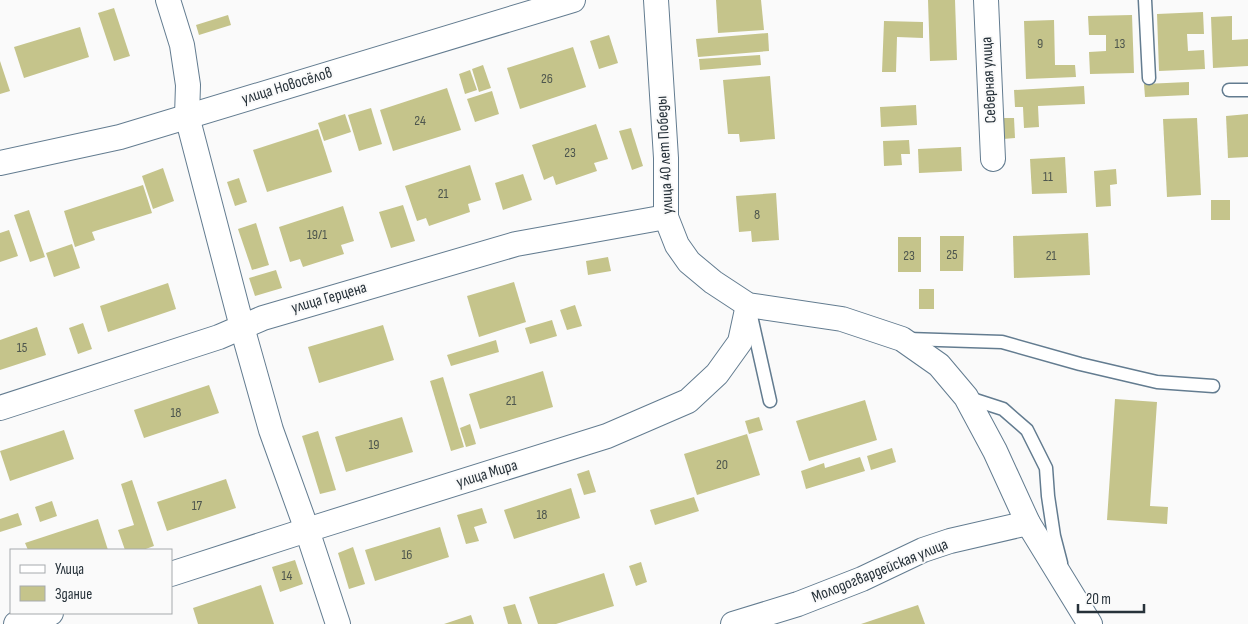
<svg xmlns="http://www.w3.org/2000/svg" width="1248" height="624" font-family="'Sofia Sans Condensed',sans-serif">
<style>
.building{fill:#c5c48b}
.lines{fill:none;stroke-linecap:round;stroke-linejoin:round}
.lane-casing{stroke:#637c90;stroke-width:15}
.street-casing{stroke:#637c90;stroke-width:26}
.lane{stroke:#fff;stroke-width:12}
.street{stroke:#fff;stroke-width:24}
.labels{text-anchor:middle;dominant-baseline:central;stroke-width:4;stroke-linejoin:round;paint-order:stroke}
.number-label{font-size:14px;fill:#4e564e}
.street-label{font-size:16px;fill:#27323a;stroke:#fafafa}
</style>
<rect width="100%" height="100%" fill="#fafafa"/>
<g class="building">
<path d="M716 0H761L764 30 718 33Z"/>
<path d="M928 0H955L957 60 930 61Z"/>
<path d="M114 8 130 56 114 61 98 13Z"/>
<path d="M1203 12 1204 34H1187L1188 51 1204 50 1205 69 1159 71 1157 14Z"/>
<path d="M228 15 231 25 199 35 196 25Z"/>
<path d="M1132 15 1134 73 1090 74 1089 52 1106 51V35H1089L1088 16Z"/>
<path d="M1232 16V40L1248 39V66L1213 68 1211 17Z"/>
<path d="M1054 20 1055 65H1075L1076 77 1026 79 1024 21Z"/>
<path d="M884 21 923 22V38L897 37 896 72H882Z"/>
<path d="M80 27 89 57 24 78 14 47Z"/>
<path d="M768 33 769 51 698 57 696 39Z"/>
<path d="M609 35 618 63 599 69 590 41Z"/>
<path d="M573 47 586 87 520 109 507 68Z"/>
<path d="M760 55 761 65 700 70 699 59Z"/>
<path d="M0 61 10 91 0 94Z"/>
<path d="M483 65 491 88 479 92 472 69Z"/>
<path d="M470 70 477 90 465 94 459 74Z"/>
<path d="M770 76 775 139 740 142 739 134H728L723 80Z"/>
<path d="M1189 82V95L1145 97 1144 84Z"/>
<path d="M1084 86 1085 104 1038 106 1039 127 1024 128 1023 107H1015L1014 90Z"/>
<path d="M447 88 461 130 393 151 380 110Z"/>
<path d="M492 91 499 114 475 122 467 99Z"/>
<path d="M916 105 917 125 881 127 880 107Z"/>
<path d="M371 108 382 144 359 151 348 115Z"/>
<path d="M345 114 351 132 324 141 318 123Z"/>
<path d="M1248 114V157L1228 158 1226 116Z"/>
<path d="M1002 118H1014L1015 138 1003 139Z"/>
<path d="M1197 118 1201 195 1167 197 1163 119Z"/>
<path d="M596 124 608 159 594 163 597 171 556 185 553 176 544 180 532 145Z"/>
<path d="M631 128 643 166 632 170 619 131Z"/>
<path d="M318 129 332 172 267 192 253 150Z"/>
<path d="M909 140 910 154H901L902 165 884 166 883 141Z"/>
<path d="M961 147 962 171 919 173 918 149Z"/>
<path d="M1065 157 1067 193 1032 194 1030 159Z"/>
<path d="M470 165 481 200 468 204 470 212 429 226 426 218 417 221 405 186Z"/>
<path d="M163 168 174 201 153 209 142 176Z"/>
<path d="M1116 169 1117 184 1110 185 1111 206 1096 207 1094 171Z"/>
<path d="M523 174 532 200 503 210 495 183Z"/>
<path d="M239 178 247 202 235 206 227 182Z"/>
<path d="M143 185 152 213 92 232 95 240 75 247 64 211Z"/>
<path d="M776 193 779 240 752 242 751 231 739 232 736 196Z"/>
<rect x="1211" y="200" width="19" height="20"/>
<path d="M403 205 415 241 391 248 379 212Z"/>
<path d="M343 206 354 241 341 245 344 254 303 267 300 259 290 262 279 227Z"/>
<path d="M29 210 45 257 30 262 14 215Z"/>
<path d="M256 223 269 265 252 270 238 229Z"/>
<path d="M9 230 18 256 0 262V233Z"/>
<path d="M1088 233 1090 275 1014 278 1013 236Z"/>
<path d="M940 236H964L963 271H940Z"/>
<rect x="898" y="237" width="23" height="35"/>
<path d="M72 244 80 268 54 277 46 253Z"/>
<path d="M608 257 611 271 588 275 586 261Z"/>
<path d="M276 270 282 288 255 296 249 278Z"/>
<path d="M514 282 526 322 479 337 467 296Z"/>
<path d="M168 283 176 309 108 332 100 306Z"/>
<rect x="919" y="289" width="15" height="20"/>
<path d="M575 305 582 326 567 330 560 310Z"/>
<path d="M552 320 557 336 530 344 525 328Z"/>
<path d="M83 323 92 349 78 354 69 328Z"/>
<path d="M383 325 394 360 319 383 308 347Z"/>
<path d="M37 327 46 355 0 370V340Z"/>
<path d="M496 340 499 352 451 366 447 355Z"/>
<path d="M543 371 553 407 480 429 469 394Z"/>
<path d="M443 377 464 447 451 451 430 381Z"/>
<path d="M209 385 219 413 144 438 134 410Z"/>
<path d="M1115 399 1157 402 1150 506 1168 507 1167 524 1107 520Z"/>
<path d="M865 400 877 440 809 461 796 421Z"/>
<path d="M402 417 413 452 346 472 335 437Z"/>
<path d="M759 417 763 430 749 434 745 421Z"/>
<path d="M470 424 476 444 466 447 460 428Z"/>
<path d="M64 430 74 459 10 481 0 451Z"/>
<path d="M318 431 336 490 320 494 302 436Z"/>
<path d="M747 434 760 475 697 495 684 454Z"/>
<path d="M892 448 896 462 871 470 867 456Z"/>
<path d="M860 457 865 471 806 489 801 471 824 463 825 468Z"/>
<path d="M589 470 596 492 584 495 577 474Z"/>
<path d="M226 479 236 508 167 531 157 502Z"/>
<path d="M132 480 154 546 143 550H125L118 530 134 525 121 484Z"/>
<path d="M571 488 580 518 514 539 504 510Z"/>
<path d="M694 497 699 511 655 525 650 510Z"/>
<path d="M52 501 57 516 40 522 35 507Z"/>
<path d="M482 508 487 523 474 527 479 541 466 544 457 515Z"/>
<path d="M18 513 22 525 0 532V519Z"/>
<path d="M98 519 108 550H28L25 543Z"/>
<path d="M440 527 449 557 375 581 365 550Z"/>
<path d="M353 547 365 584 349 589 338 553Z"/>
<path d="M295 560 303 584 280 592 272 567Z"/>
<path d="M641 562 647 582 636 586 629 566Z"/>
<path d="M604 573 614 606 556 624H538L529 597Z"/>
<path d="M261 585 274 624H198L193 608Z"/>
<path d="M515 604 522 624H508L503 607Z"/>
<path d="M918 605 925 624H861Z"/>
<path d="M471 615 474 624H444Z"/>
</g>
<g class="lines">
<g class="lane-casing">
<g id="lane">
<path d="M1145 0 1149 78"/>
<path d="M1229 90H1248"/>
<path d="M751 316 770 401"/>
<path d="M908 339 1002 342 1080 364 1157 382 1213 386"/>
<path d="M966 397 1003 409 1027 430 1046 468 1048 496 1054 536 1061 563"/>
</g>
</g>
<g class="street-casing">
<g id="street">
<path d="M168 0 182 45 188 85 187 116 242 327 271 430 307 530 338 624"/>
<path d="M656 0 666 158V217L677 245 689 262 713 282 748 305 842 319 902 339 939 365 966 397 995 451 1028 523 1090 624"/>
<path d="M986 0 993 159"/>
<path d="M0 163 120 137 573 0"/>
<path d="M0 408 219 337 263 318 516 244 666 217"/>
<path d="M171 574 307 530 607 436 688 401 717 374 740 342 748 305"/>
<path d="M16 624 51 613"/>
<path d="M733 624 798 604 862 579 923 550 950 541 1028 523"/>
</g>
</g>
<use href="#lane" class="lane"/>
<use href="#street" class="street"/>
</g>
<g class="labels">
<g class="number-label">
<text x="1040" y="43">9</text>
<text x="1120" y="43">13</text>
<text x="547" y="78">26</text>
<text x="420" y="120">24</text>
<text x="570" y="152">23</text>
<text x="1048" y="176">11</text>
<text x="443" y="193">21</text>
<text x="757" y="214">8</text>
<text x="317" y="234">19/1</text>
<text x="952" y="254">25</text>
<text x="909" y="255">23</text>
<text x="1051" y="255">21</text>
<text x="22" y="347">15</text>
<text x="511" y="400">21</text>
<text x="176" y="412">18</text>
<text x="374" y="444">19</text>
<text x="722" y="464">20</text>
<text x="197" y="505">17</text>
<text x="542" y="514">18</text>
<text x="407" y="554">16</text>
<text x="287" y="575">14</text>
</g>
<g class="street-label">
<text transform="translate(989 80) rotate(-93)">Северная улица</text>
<text transform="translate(287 86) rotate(-17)">улица Новосёлов</text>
<text transform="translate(665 155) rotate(-93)">улица 40 лет Победы</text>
<text transform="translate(329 298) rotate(-16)">улица Герцена</text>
<text transform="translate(487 474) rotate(-17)">улица Мира</text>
<text transform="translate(880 571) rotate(-22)">Молодогвардейская улица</text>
</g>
</g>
<rect x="10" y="549" width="162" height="65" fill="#fafafa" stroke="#a6aaad"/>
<rect x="20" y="565" width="25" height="8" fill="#ffffff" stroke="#a6aaad"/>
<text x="55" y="574" font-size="15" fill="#27323a">Улица</text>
<rect x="20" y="586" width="25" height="15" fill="#c5c48b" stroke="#a6aaad"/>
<text x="55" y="599" font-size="15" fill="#27323a">Здание</text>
<path d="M1078 604v8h66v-8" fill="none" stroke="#27323a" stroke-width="2.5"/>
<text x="1086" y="604" font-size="15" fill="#27323a" stroke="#fafafa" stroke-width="4" paint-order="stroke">20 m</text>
</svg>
